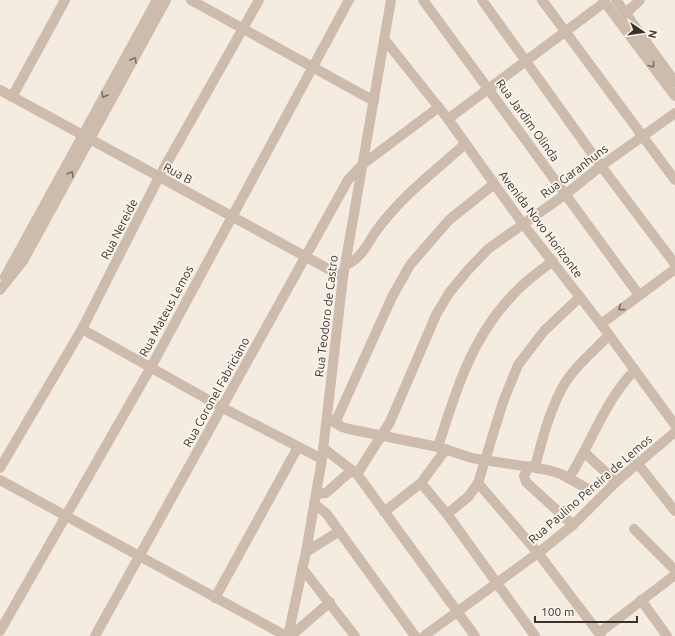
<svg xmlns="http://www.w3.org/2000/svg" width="675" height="636" font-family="Ubuntu,sans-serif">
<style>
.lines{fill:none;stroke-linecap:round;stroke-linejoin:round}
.minor{stroke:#cdbbac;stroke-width:10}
.oneway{stroke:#7d6f65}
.labels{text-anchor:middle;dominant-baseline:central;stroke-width:3.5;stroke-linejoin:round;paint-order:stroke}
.street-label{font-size:12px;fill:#3b302b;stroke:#fbf5ee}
</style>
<rect width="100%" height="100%" fill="#f4ebe1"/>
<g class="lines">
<g class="minor">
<path d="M191 0 374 101"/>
<path d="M423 0 639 295"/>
<path d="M482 0 601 166 675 264"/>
<path d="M542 0 675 180"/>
<path d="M603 0 675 96"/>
<path d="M616 0 675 82"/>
<path d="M626 13 640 0"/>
<path d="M385 40 448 119 523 224 601 324 675 425"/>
<path d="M0 90 343 277"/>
<path d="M12 97 65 0"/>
<path d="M448 119 605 2"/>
<path d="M346 265C360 259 366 247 374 234 400 197 432 174 465 144"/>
<path d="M5 277 157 0"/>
<path d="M0 290 23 261 166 0"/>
<path d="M601 324 675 269"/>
<path d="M82 329 223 408 322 459"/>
<path d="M330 419 342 427 349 429 438 447 472 458 548 470 561 474 590 490"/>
<path d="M335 423 392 297 410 265 449 220 494 184"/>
<path d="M438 447C455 393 471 339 511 297 523 283 538 272 553 261"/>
<path d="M323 448 357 474 475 636"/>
<path d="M585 453 616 482"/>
<path d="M638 464 675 511"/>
<path d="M529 466 524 476 526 482 573 525"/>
<path d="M535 467C542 440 549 413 562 388 573 368 593 352 609 335"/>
<path d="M0 468 82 329 159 177 259 0"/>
<path d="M357 474 390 422 436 315 449 293 468 270 488 249 566 194 601 166 675 113"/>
<path d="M569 478C592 442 605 400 635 370"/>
<path d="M0 480 286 636"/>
<path d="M421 483 447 514 535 636"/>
<path d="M478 483 538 553 601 636"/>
<path d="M316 494 326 493 352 470"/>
<path d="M314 504 326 513 415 636"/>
<path d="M384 512 421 483 446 449"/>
<path d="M447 514 468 497 478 483 503 402 518 365 544 331 580 297"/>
<path d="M634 529 675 570"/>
<path d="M306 552 338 532"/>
<path d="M302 568 355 636"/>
<path d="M215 598 298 447"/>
<path d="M641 600 667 636"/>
<path d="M0 631 151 367 349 0"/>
<path d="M599 633 675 575"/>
<path d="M293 634 330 602"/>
<path d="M95 636 348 180 363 164 439 107"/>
<path d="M288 636 306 552 322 459 343 277 391 0"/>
<path d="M424 636 538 553 573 525 616 482 675 432"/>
</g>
</g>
<defs><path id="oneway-chevron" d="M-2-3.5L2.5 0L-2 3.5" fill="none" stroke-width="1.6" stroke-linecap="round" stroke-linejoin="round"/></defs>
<g class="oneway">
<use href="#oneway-chevron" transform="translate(134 60) rotate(-61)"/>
<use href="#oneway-chevron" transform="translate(652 65) rotate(53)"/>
<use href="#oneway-chevron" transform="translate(104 95) rotate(119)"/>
<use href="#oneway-chevron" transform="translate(71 174) rotate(-60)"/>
<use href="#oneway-chevron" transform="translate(621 308) rotate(143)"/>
</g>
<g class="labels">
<g class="street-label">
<text transform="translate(528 120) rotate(54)">Rua Jardim Olinda</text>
<text transform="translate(574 171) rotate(-37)">Rua Garanhuns</text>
<text transform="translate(178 173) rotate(28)">Rua B</text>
<text transform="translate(541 224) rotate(53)">Avenida Novo Horizonte</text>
<text transform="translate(119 229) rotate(-63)">Rua Nereide</text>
<text transform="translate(166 311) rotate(-62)">Rua Mateus Lemos</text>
<text transform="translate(326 316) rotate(-83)">Rua Teodoro de Castro</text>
<text transform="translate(216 392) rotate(-61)">Rua Coronel Fabriciano</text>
<text transform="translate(590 489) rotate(-41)">Rua Paulino Pereira de Lemos</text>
</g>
</g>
<g transform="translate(643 32) rotate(103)" stroke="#fbf5ee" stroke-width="3" paint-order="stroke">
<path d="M0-3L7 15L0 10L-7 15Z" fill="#3b302b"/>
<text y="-6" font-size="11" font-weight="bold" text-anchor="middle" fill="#3b302b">N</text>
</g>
<path d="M535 616v6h102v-6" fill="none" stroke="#3b302b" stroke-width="2"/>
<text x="541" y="616" font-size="12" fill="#3b302b" stroke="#fbf5ee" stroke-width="3" paint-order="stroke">100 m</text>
</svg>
